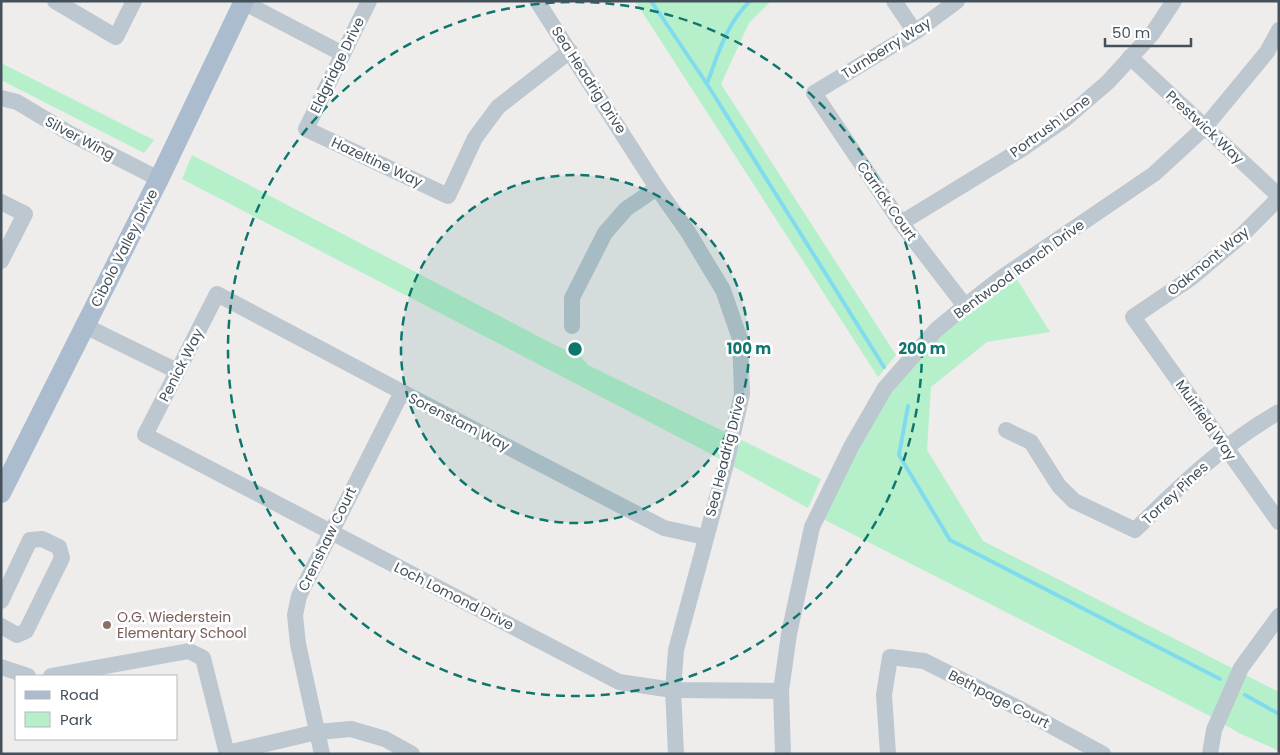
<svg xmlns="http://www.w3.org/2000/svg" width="1280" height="755" font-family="Poppins,sans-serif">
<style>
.green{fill:#b6f0cb}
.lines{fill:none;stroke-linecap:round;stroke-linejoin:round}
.stream{stroke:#81dbef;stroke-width:4}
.minor{stroke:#bcc7cf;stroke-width:16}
.major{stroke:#aabccd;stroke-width:20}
.ring{fill:none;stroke:#0f766e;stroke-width:2.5;stroke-dasharray:9 6}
.education-dot{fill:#8d6e63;stroke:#fff;stroke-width:2}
.labels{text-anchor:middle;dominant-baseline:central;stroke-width:5;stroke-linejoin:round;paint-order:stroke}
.street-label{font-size:14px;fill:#44505a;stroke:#fff}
.education-label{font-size:14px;fill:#785e54;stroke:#fff;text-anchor:start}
.centre{fill:#0f766e;stroke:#fff;stroke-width:2.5}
.ring-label{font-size:15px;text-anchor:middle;font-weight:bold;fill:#0f766e;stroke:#fff;stroke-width:5;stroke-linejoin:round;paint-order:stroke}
</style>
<rect width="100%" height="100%" fill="#efecec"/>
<g class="green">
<path d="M635 1H771L749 23 721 84 896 355 878 377Z"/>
<path d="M1 63 154 140 144 153 1 80Z"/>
<path d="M192 155 553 344 568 351 577 352 588 365 821 479 808 508 707 452 182 179Z"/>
<path d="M1012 271 1050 332 987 342 931 387 927 450 983 541 1279 692V751L1239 733 1210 716 817 516 851 447 936 330Z"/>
</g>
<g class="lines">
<g class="stream">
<path d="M651 1 707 84 884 367"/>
<path d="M707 84C718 54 726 24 750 1"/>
<path d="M908 406 899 455 950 540 1220 679"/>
<path d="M1245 695 1279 714"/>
</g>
<g class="minor">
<path d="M55 1 116 37 134 1"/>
<path d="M369 1 306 129 448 196 475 138 498 107 570 51"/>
<path d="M537 1 657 188 688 232 723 290 740 339 742 394 726 464 676 650 673 690 676 754"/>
<path d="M894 1 915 32"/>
<path d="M957 1 915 32 814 93 901 223 965 306"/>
<path d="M243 2 343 54"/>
<path d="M1130 57 1279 196"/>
<path d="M1 98 17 102 69 133 159 179"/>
<path d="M1279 198 1241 236 1191 278 1133 317 1279 522"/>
<path d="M1 202 25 214 1 261"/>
<path d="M901 223 1022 149 1064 120 1108 82 1152 34 1174 1"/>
<path d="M85 326 177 371"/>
<path d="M572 326V298L605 233 626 209 657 188"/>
<path d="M1006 430 1031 442 1059 486 1074 501 1135 530C1179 487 1224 443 1279 412"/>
<path d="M705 537 664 528 402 392 217 294 145 435 619 682 673 690 781 691"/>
<path d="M1 601 30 540 42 539 59 547 62 558 26 631 17 635 1 626"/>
<path d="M1 667 28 676"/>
<path d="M51 676 189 651 203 658 227 754"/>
<path d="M227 753 317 732 351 729 385 739 412 754"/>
<path d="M322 754 298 644 295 615 299 596 402 392"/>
<path d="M783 754 781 691 789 634 812 527 851 447 885 388 936 330 965 306 1001 278 1154 174 1205 127 1267 52 1279 30"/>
<path d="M888 754 884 695 890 657 924 661 1022 710 1103 754"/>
<path d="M1210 754 1214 730 1241 668 1279 616"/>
</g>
<path class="major" d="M1 493 159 179 244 1"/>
</g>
<circle cx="575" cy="349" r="174" fill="#0f766e" fill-opacity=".12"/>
<g class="ring">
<circle cx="575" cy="349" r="174"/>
<circle cx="575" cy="349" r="347"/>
</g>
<circle class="education-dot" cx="107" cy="625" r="5"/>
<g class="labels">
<g class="street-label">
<text transform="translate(886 48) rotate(-32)">Turnberry Way</text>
<text transform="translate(337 65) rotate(-64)">Eldgridge Drive</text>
<text transform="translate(589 80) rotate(57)">Sea Headrig Drive</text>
<text transform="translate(1050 126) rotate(-36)">Portrush Lane</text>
<text transform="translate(1205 127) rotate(43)">Prestwick Way</text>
<text transform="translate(80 138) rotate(28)">Silver Wing</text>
<text transform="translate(377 162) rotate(25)">Hazeltine Way</text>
<text transform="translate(887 201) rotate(55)">Carrick Court</text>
<text transform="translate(124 248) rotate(-63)">Cibolo Valley Drive</text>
<text transform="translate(1208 261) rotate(-39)">Oakmont Way</text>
<text transform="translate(1019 269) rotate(-36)">Bentwood Ranch Drive</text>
<text transform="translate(181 365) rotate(-63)">Penick Way</text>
<text transform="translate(1206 420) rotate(55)">Muirfield Way</text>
<text transform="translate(459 422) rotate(27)">Sorenstam Way</text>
<text transform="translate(725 456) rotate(-76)">Sea Headrig Drive</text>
<text transform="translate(1175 493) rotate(-43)">Torrey Pines</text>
<text transform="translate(327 539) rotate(-64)">Crenshaw Court</text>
<text transform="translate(454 596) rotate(27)">Loch Lomond Drive</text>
<text transform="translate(999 699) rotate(27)">Bethpage Court</text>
</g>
<g class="education-label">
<text x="117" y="617">O.G. Wiederstein<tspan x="117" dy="16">Elementary School</tspan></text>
</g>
</g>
<circle cx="575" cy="349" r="8" class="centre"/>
<g class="ring-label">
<text x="749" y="354">100 m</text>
<text x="922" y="354">200 m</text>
</g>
<rect width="1280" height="755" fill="none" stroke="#44505a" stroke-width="5"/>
<rect x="15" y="675" width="162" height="65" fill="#ffffff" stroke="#b4b9bd"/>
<rect x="25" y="691" width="25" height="8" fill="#aabccd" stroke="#b4b9bd"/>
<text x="60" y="700" font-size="15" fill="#44505a">Road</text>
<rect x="25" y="712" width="25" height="15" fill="#b6f0cb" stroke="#b4b9bd"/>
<text x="60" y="725" font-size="15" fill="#44505a">Park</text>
<path d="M1105 38v8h86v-8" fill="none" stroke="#44505a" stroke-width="2.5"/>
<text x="1112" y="38" font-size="15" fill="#44505a" stroke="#ffffff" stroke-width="4" paint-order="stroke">50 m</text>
</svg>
